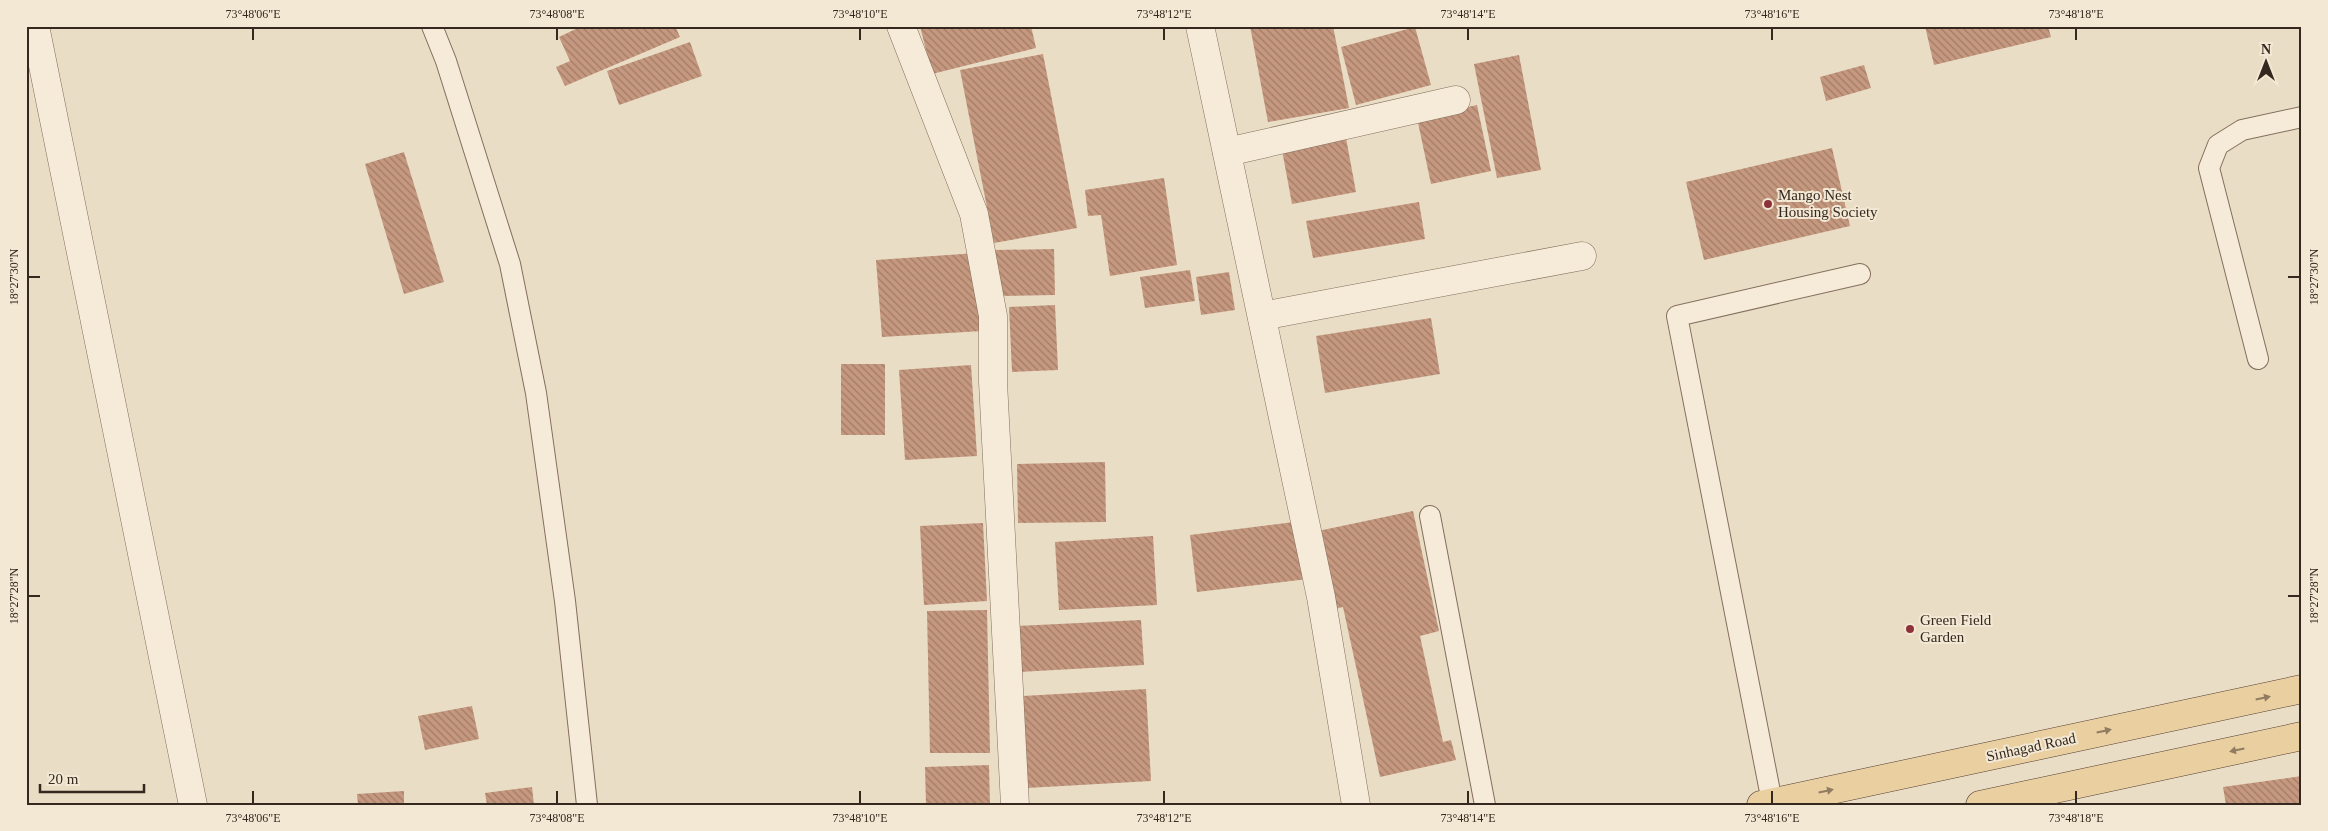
<svg xmlns="http://www.w3.org/2000/svg" width="2328" height="831" font-family="Georgia,serif">
<style>
.building{fill:url(#building-back-hatch)}
.lines{fill:none;stroke-linecap:round;stroke-linejoin:round}
.lane-casing{stroke:#836f5d;stroke-width:22}
.street-casing{stroke:#836f5d;stroke-width:29}
.primary-casing{stroke:#523e31;stroke-width:29}
.lane{stroke:#f6ebd8;stroke-width:20}
.street{stroke:#f6ebd8;stroke-width:28}
.primary{stroke:#eacfa1;stroke-width:28}
.oneway{fill:#907c60}
.ticks{fill:none;stroke:#35291f;stroke-width:2}
.poi-dot{fill:#8d3238;stroke:#f2e8d4;stroke-width:2}
.labels{text-anchor:middle;dominant-baseline:central;stroke-width:4;stroke-linejoin:round;paint-order:stroke}
.poi-label{font-size:15px;fill:#35291f;stroke:#f2e8d4;text-anchor:start}
.street-label{font-size:15px;fill:#35291f;stroke:#f2e8d4}
.neatline{fill:none;stroke:#35291f;stroke-width:2}
.ticks-label{font-size:12px;text-anchor:middle;fill:#35291f}
</style>
<defs>
<pattern id="building-back-hatch" width="6" height="6" patternUnits="userSpaceOnUse" patternTransform="scale(1.25)"><rect width="6" height="6" fill="#c5987f"/><path d="M-1 5l2 2M0 0l6 6M5-1l2 2" fill="none" stroke="#a17c67"/></pattern>
</defs>
<rect width="100%" height="100%" fill="#eaddc5"/>
<g class="building">
<path d="M582 26H675L680 37 565 86 556 67 570 61 559 37Z"/>
<path d="M920 26H1031L1036 48 932 74Z"/>
<path d="M1250 26H1333L1349 108 1268 122Z"/>
<path d="M1925 26H2048L2051 37 1934 65Z"/>
<path d="M1415 27 1431 85 1356 105 1341 47Z"/>
<path d="M690 42 702 76 619 105 607 71Z"/>
<path d="M1043 54 1077 228 994 243 960 70Z"/>
<path d="M1519 55 1541 170 1497 178 1474 64Z"/>
<path d="M1864 65 1871 88 1826 101 1820 77Z"/>
<path d="M1477 105 1491 171 1431 184 1417 118Z"/>
<path d="M1346 138 1356 192 1292 204 1282 150Z"/>
<path d="M1832 148 1850 226 1704 260 1686 182Z"/>
<path d="M404 152 444 282 404 294 365 164Z"/>
<path d="M1164 178 1177 265 1110 276 1101 215 1088 216 1085 190Z"/>
<path d="M1419 202 1425 239 1313 258 1306 221Z"/>
<path d="M1054 249 1055 295 996 296 995 250Z"/>
<path d="M977 253 982 331 882 337 876 260Z"/>
<path d="M1190 270 1195 301 1145 308 1140 277Z"/>
<path d="M1229 272 1235 310 1201 315 1196 277Z"/>
<path d="M1055 305 1058 370 1012 372 1009 307Z"/>
<path d="M1431 318 1440 374 1325 393 1316 336Z"/>
<rect x="841" y="364" width="44" height="71"/>
<path d="M971 365 977 456 905 460 899 370Z"/>
<path d="M1105 462 1106 522 1018 523 1017 464Z"/>
<path d="M1413 511 1439 631 1420 636 1443 742 1451 740 1456 760 1380 777 1343 607 1335 609 1318 531Z"/>
<path d="M1302 521 1308 579 1197 592 1190 535Z"/>
<path d="M983 523 987 601 924 605 920 526Z"/>
<path d="M1153 536 1157 605 1059 610 1055 542Z"/>
<path d="M987 610 990 753H930L927 611Z"/>
<path d="M1141 620 1144 665 1019 672 1017 626Z"/>
<path d="M1146 689 1151 781 1027 788 1023 696Z"/>
<path d="M472 706 479 739 425 750 418 716Z"/>
<path d="M989 765 990 805H926L925 767Z"/>
<path d="M2302 776V805H2226L2223 787Z"/>
<path d="M532 787 534 805H487L485 793Z"/>
<path d="M404 791V805H358L357 794Z"/>
</g>
<g class="lines">
<g class="lane-casing">
<g id="lane">
<path d="M432 26 446 61 510 264 536 393 565 601 587 805"/>
<path d="M2258 359 2209 168 2218 145 2242 130 2302 117"/>
<path d="M1430 516 1485 805"/>
<path d="M1772 802 1677 316 1860 274"/>
</g>
</g>
<g class="street-casing">
<g id="street">
<path d="M35 26 193 805"/>
<path d="M901 26 974 214 993 316V382L1015 805"/>
<path d="M1200 26 1321 597 1356 805"/>
<path d="M1227 152 1456 100"/>
<path d="M1262 316 1582 256"/>
</g>
</g>
<g class="primary-casing">
<g id="primary">
<path d="M1761 805 2302 689"/>
<path d="M1980 805 2302 736"/>
</g>
</g>
<use href="#lane" class="lane"/>
<use href="#street" class="street"/>
<use href="#primary" class="primary"/>
</g>
<defs><path id="oneway-solid" d="M-6-.8H1V-3.2L6.5 0L1 3.2V.8H-6Z" transform="scale(1.25)"/></defs>
<g class="oneway">
<use href="#oneway-solid" transform="translate(2263 698) rotate(-12)"/>
<use href="#oneway-solid" transform="translate(2104 731) rotate(-12)"/>
<use href="#oneway-solid" transform="translate(2237 750) rotate(168)"/>
<use href="#oneway-solid" transform="translate(1826 791) rotate(-12)"/>
</g>
<path class="ticks" d="M253 28V40M557 28V40M860 28V40M1164 28V40M1468 28V40M1772 28V40M2076 28V40M28 277H40M2288 277H2300M28 596H40M2288 596H2300M253 791V804M557 791V804M860 791V804M1164 791V804M1468 791V804M1772 791V804M2076 791V804"/>
<g class="poi-dot">
<circle cx="1768" cy="204" r="5"/>
<circle cx="1910" cy="629" r="5"/>
</g>
<g class="labels">
<g class="poi-label">
<text x="1778" y="195">Mango Nest<tspan x="1778" dy="17">Housing Society</tspan></text>
<text x="1920" y="620">Green Field<tspan x="1920" dy="17">Garden</tspan></text>
</g>
<g class="street-label">
<text transform="translate(2031 747) rotate(-12)">Sinhagad Road</text>
</g>
</g>
<rect width="2328" height="831" fill="none" stroke="#f2e8d4" stroke-width="55"/>
<g transform="translate(2266 62)" stroke="#f2e8d4" stroke-width="4" paint-order="stroke">
<path d="M0-4L9 19L0 12L-9 19Z" fill="#35291f"/>
<text y="-8" font-size="14" font-weight="bold" text-anchor="middle" fill="#35291f">N</text>
</g>
<path d="M40 784v8h104v-8" fill="none" stroke="#35291f" stroke-width="2.5"/>
<text x="48" y="784" font-size="15" fill="#35291f" stroke="#f2e8d4" stroke-width="4" paint-order="stroke">20 m</text>
<rect x="28" y="28" width="2272" height="776" class="neatline"/>
<g class="ticks-label">
<text x="253" y="18">73°48'06"E</text>
<text x="557" y="18">73°48'08"E</text>
<text x="860" y="18">73°48'10"E</text>
<text x="1164" y="18">73°48'12"E</text>
<text x="1468" y="18">73°48'14"E</text>
<text x="1772" y="18">73°48'16"E</text>
<text x="2076" y="18">73°48'18"E</text>
<text transform="translate(14 277) rotate(-90)" y="4">18°27'30"N</text>
<text transform="translate(2314 277) rotate(-90)" y="4">18°27'30"N</text>
<text transform="translate(14 596) rotate(-90)" y="4">18°27'28"N</text>
<text transform="translate(2314 596) rotate(-90)" y="4">18°27'28"N</text>
<text x="253" y="822">73°48'06"E</text>
<text x="557" y="822">73°48'08"E</text>
<text x="860" y="822">73°48'10"E</text>
<text x="1164" y="822">73°48'12"E</text>
<text x="1468" y="822">73°48'14"E</text>
<text x="1772" y="822">73°48'16"E</text>
<text x="2076" y="822">73°48'18"E</text>
</g>
</svg>
